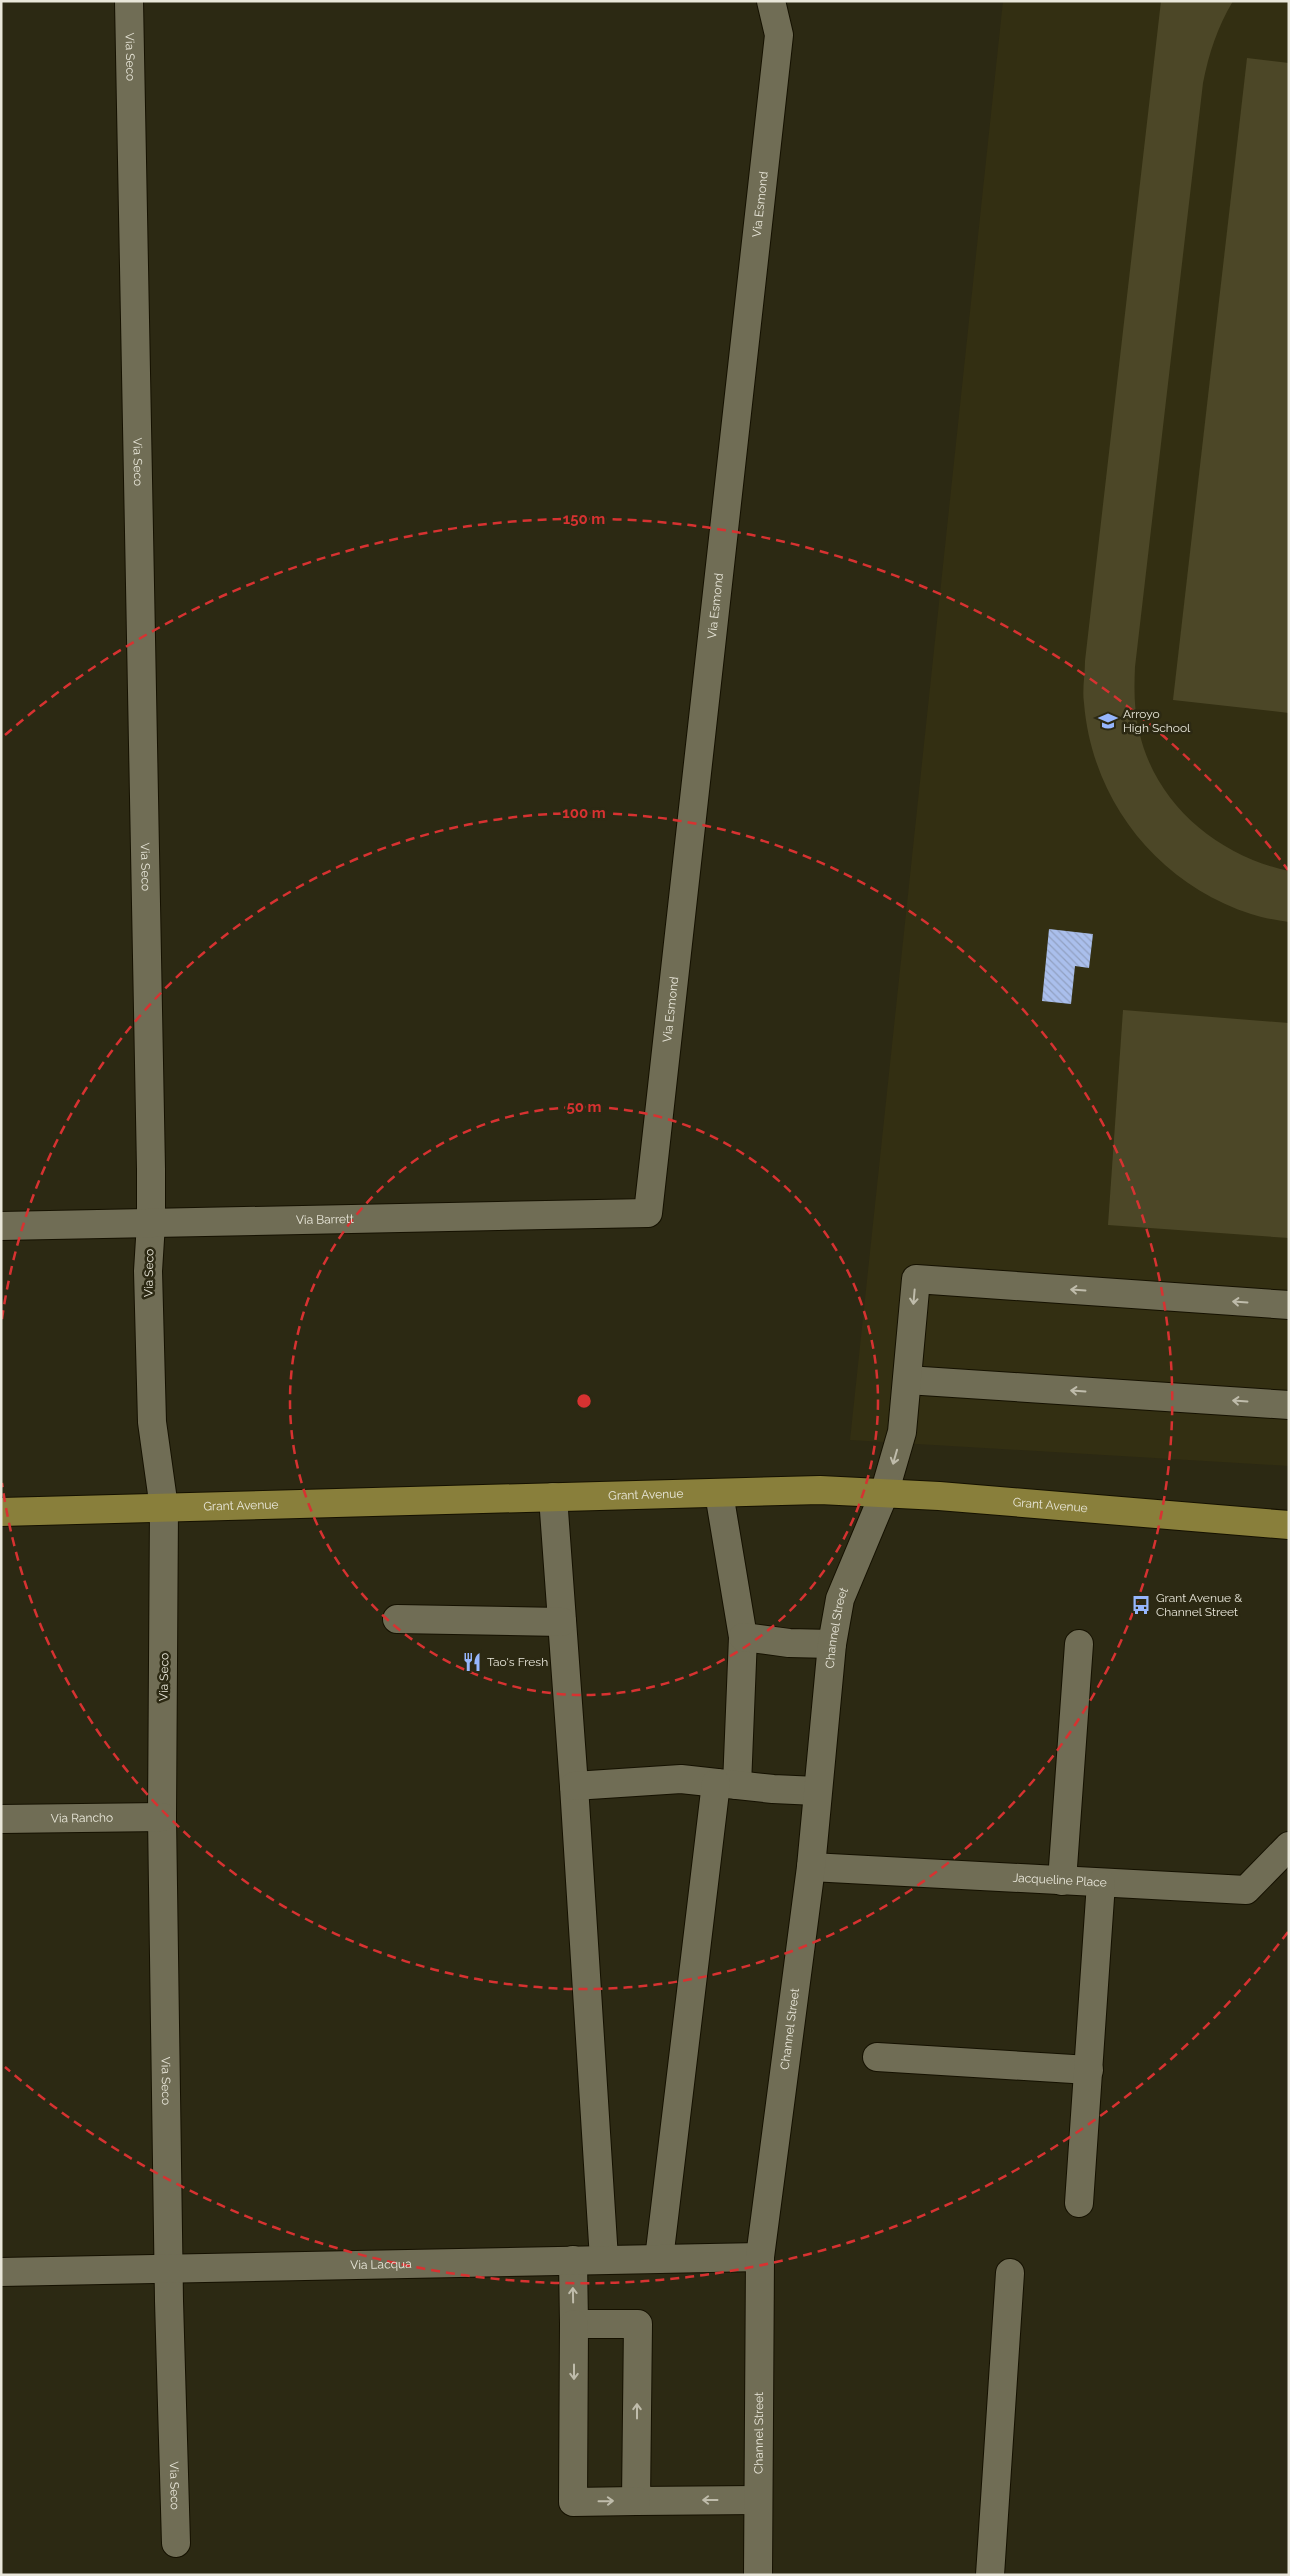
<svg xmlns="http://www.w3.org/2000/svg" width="1290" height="2576" font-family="Raleway,sans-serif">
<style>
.built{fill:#332f12}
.park{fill:#4c4727}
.building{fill:url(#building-back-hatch)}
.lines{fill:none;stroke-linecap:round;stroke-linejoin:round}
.minor-casing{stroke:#151100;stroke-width:30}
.major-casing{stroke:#151100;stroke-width:30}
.minor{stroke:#706d55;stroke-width:28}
.major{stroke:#897f3b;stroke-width:28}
.oneway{stroke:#bfbcab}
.ring{fill:none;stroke:#d73231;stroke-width:2.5;stroke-dasharray:9 6}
.labels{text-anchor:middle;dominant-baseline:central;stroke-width:5;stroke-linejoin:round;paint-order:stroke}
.street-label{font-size:12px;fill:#e9e7da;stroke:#2c2913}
.poi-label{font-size:12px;fill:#e9e7da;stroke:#2c2913;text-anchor:start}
.centre{fill:#d73231;stroke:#2c2913;stroke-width:2.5}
.ring-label{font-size:15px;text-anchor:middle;font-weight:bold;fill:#d73231;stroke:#2c2913;stroke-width:5;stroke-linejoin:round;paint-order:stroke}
</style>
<defs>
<pattern id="building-back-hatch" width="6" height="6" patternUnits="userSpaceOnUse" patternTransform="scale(1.25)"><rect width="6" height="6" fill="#aabfec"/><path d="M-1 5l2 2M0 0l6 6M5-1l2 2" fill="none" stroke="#91a0c1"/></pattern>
</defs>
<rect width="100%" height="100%" fill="#2c2913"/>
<path class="built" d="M1003 1H1289V1466L850 1440Z"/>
<g class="park">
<path d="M1161 1H1233C1217 28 1209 53 1203 83L1135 667C1134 689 1134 710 1139 731 1155 804 1218 856 1289 871V922C1276 920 1263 918 1251 914 1158 884 1092 801 1084 703 1082 690 1085 675 1085 661Z"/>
<path d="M1247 58 1289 63V713L1173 700Z"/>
<path d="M1123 1010 1289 1023V1238L1108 1225Z"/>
</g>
<path class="building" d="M1049 929 1093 934 1089 968 1075 966 1071 1004 1042 1001Z"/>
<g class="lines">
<g class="minor-casing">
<g id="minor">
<path id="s1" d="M129 1 151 1169V1223L148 1271 152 1422 164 1508 162 1817 169 2301 176 2543"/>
<path id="s2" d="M1 1226 648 1213 779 35 771 1"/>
<path d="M907 1380 1289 1405"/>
<path d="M719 1493 743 1637 737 1785"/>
<path d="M553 1497 574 1786 604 2259"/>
<path d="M397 1619 562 1622"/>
<path d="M743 1637 789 1643 832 1644"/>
<path d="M574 1786 681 1779 773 1789 817 1791"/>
<path id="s3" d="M1 1819 162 1817"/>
<path id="s4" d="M811 1867 1246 1890 1289 1846"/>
<path d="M1062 1881 1079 1644"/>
<path d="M877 2057 1089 2070"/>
<path d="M1079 2203 1101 1883"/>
<path d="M659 2259 716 1783"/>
<path d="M573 2260 574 2324H638L636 2501 758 2500"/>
<path id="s5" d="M1 2272 760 2257"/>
<path d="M574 2324 573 2502 636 2501"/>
<path id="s6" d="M758 2575 760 2257 811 1867 832 1644 840 1599 884 1494 902 1432 916 1279 1289 1305"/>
<path d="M990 2575 1010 2273"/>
</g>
</g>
<g class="major-casing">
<g id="major">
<path id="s7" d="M1 1512 820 1490 939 1496 1289 1525"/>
</g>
</g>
<use href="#minor" class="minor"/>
<use href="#major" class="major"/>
</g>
<defs><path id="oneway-shaft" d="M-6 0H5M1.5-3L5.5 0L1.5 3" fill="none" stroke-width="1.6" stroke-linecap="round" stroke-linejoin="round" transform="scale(1.25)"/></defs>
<g class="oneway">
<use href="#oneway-shaft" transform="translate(1078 1290) rotate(-176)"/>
<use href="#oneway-shaft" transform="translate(914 1297) rotate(95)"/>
<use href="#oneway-shaft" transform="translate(1240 1302) rotate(-176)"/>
<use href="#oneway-shaft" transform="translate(1078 1391) rotate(-176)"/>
<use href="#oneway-shaft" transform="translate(1240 1401) rotate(-176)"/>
<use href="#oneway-shaft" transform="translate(895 1457) rotate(106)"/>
<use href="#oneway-shaft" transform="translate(573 2295) rotate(-91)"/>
<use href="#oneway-shaft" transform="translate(574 2372) rotate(90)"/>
<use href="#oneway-shaft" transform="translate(637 2411) rotate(-90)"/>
<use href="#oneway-shaft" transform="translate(710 2500) rotate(180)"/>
<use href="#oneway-shaft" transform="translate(606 2501) rotate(-1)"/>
</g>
<g class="ring">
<circle cx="584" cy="1401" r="294"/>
<path d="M2 1319A588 588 0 1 1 2 1483"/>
<path d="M1288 1932A882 882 0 0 1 5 2067M5 735A882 882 0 0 1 1288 870"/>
</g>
<defs>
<g id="school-bare" transform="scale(1.5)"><path d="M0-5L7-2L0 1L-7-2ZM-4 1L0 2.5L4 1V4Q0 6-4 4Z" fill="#96b6fd" stroke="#2c2913" stroke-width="2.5" paint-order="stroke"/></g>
<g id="bus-bare" transform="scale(1.5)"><path d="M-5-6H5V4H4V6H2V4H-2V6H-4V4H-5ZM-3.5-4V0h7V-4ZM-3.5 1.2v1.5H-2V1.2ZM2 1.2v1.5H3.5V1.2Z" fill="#96b6fd" stroke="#2c2913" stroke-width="2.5" paint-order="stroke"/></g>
<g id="restaurant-bare" transform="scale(1.5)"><path d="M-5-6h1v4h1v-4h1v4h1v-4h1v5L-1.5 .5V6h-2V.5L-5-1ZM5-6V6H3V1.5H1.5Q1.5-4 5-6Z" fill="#96b6fd" stroke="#2c2913" stroke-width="2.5" paint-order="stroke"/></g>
</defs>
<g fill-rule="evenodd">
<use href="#school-bare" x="1108" y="721"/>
<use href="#bus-bare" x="1141" y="1605"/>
<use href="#restaurant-bare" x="472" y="1662"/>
</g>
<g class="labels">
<g class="street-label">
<text stroke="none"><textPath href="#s1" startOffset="56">Via Seco</textPath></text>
<text stroke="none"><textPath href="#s2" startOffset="1662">Via Esmond</textPath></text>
<text stroke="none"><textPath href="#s1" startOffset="461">Via Seco</textPath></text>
<text stroke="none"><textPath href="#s2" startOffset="1258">Via Esmond</textPath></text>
<text stroke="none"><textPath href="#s1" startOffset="866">Via Seco</textPath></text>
<text stroke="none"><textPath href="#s2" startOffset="852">Via Esmond</textPath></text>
<text stroke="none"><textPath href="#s2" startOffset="324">Via Barrett</textPath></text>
<text transform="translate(149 1273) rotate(-89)">Via Seco</text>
<text stroke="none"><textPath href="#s7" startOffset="645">Grant Avenue</textPath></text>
<text stroke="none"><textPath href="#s7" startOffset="240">Grant Avenue</textPath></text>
<text stroke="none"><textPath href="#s7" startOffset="1050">Grant Avenue</textPath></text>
<text stroke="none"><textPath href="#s6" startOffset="952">Channel Street</textPath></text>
<text transform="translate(164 1677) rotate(-89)">Via Seco</text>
<text stroke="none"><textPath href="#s3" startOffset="81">Via Rancho</textPath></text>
<text stroke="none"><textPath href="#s4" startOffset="249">Jacqueline Place</textPath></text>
<text stroke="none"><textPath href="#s6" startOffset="548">Channel Street</textPath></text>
<text stroke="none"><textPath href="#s1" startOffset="2081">Via Seco</textPath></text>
<text stroke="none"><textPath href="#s5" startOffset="380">Via Lacqua</textPath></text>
<text stroke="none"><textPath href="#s6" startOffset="142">Channel Street</textPath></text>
<text stroke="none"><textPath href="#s1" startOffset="2486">Via Seco</textPath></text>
</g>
<g class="poi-label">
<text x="1123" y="714">Arroyo<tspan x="1123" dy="14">High School</tspan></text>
<text x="1156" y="1598">Grant Avenue &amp;<tspan x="1156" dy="14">Channel Street</tspan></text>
<text x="487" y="1662">Tao's Fresh</text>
</g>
</g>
<circle cx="584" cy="1401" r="8" class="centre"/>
<g class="ring-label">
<text x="584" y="524">150 m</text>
<text x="584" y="818">100 m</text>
<text x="584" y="1112">50 m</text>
</g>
<rect width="1290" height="2576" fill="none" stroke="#e9e7da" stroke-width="5"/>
</svg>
